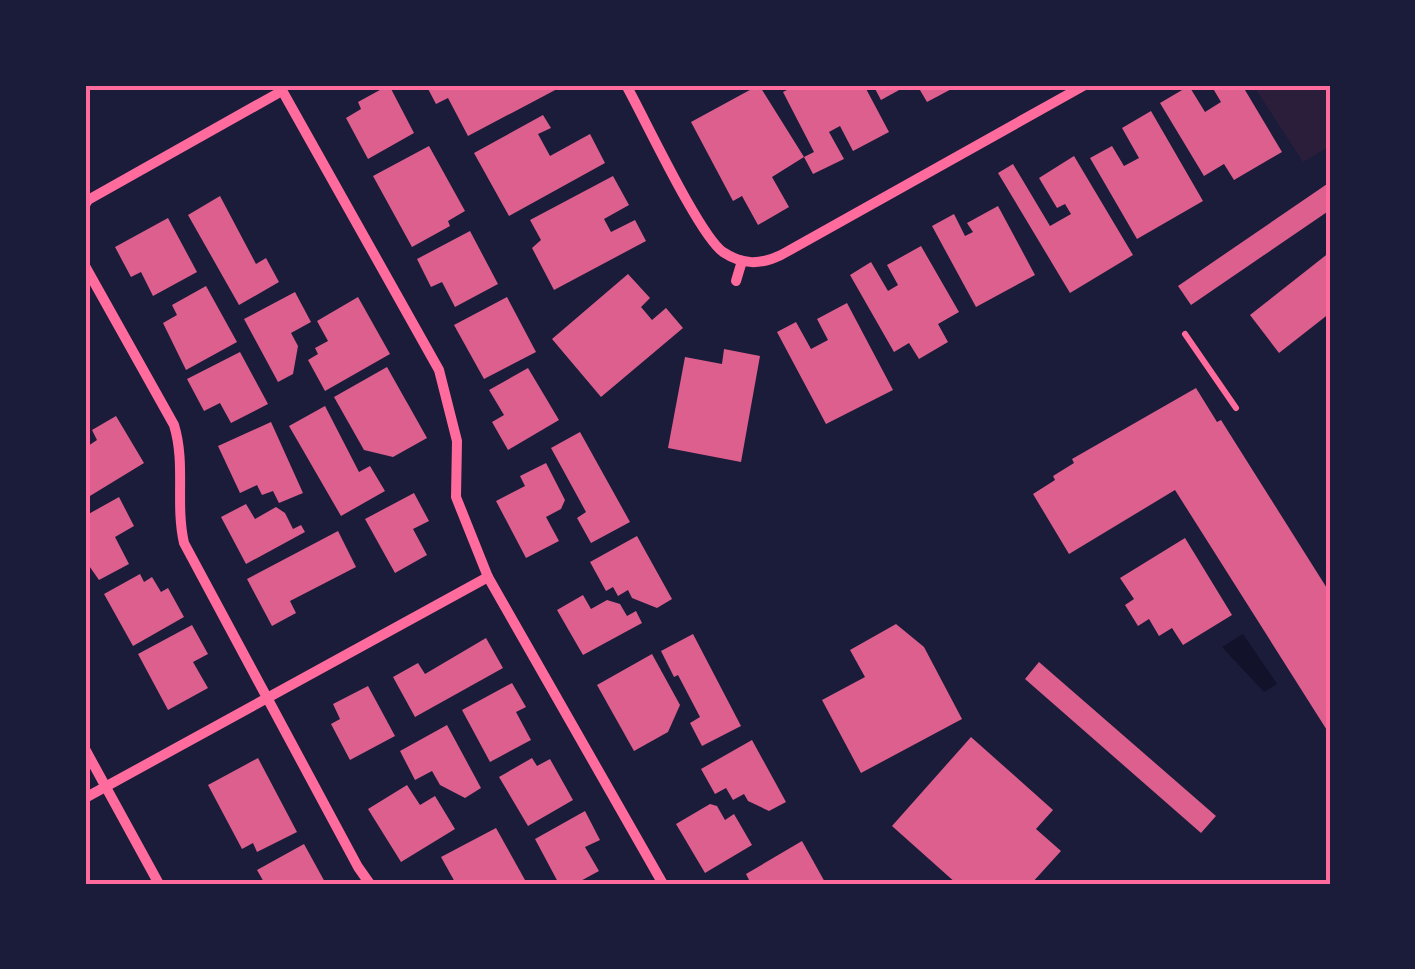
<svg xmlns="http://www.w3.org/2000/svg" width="1415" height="969" font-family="Rubik,sans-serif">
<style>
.green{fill:#2a1e3b}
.water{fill:#12122b}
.building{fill:#dd5f8e}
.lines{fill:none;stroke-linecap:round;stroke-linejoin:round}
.service{stroke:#ff6b9d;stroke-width:6}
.minor{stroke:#ff6b9d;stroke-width:10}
.neatline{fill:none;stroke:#ff6b9d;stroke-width:4}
</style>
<rect width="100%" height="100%" fill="#1b1b3a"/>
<path class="green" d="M1253 85H1330V146L1303 162Z"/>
<path class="water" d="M1243 634 1277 684 1264 692 1222 647Z"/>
<g class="building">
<path d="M389 85 414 133 368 159 346 118 361 109 358 102Z"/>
<path d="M426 85H557L559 88 468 136 448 98 436 104Z"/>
<path d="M759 85 804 157 772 177 789 207 758 225 742 196 733 201 691 122Z"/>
<path d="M797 85H864L889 132 853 151 840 126 829 132 844 159 813 174 804 157 814 152 783 92Z"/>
<path d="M873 85H899L901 89 881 100Z"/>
<path d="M917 85H959L927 102Z"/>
<path d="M1211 85H1242L1282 152 1234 180 1224 164 1204 176 1160 103 1189 86 1205 112 1221 102Z"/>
<path d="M1151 111 1203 201 1137 239 1090 158 1112 146 1124 166 1139 158 1122 128Z"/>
<path d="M543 115 551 128 538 134 550 156 590 134 605 163 509 216 474 153Z"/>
<path d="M429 146 465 211 448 221 450 226 412 247 373 176Z"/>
<path d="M1074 156 1133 255 1070 293 998 173 1013 164 1050 226 1071 214 1065 204 1057 208 1039 178Z"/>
<path d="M613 176 629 205 604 219 611 232 635 220 646 241 554 290 532 248 541 240 530 220Z"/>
<path d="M1330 182V210L1191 305 1178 286Z"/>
<path d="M220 196 256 264 266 258 279 282 239 305 188 215Z"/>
<path d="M998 206 1035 275 976 307 932 226 954 214 965 236 973 232 967 223Z"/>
<path d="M168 218 197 272 153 296 141 272 131 277 115 247Z"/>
<path d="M470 231 498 284 455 307 442 282 431 287 417 259Z"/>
<path d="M921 246 959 312 938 324 948 342 919 359 909 343 894 352 850 275 871 262 888 291 898 285 887 265Z"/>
<path d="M1330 252V313L1279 353 1250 315Z"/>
<path d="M628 274 650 298 641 307 652 320 666 308 683 328 601 397 552 339Z"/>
<path d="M206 286 237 342 186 370 163 323 177 315 172 305Z"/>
<path d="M295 292 311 322 291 333 298 346 293 374 278 382 244 319Z"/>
<path d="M358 297 390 354 325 391 308 360 318 354 315 348 328 341 317 321Z"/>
<path d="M507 297 536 352 484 379 454 325Z"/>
<path d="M847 303 893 390 826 424 777 332 796 322 811 349 828 340 817 319Z"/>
<path d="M724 349 760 356 741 462 668 448 685 357 722 364Z"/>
<path d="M240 352 268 404 231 423 220 403 204 411 187 379Z"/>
<path d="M387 367 427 438 393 457 364 450 334 397Z"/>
<path d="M528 368 559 420 508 450 492 422 504 415 489 390Z"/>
<path d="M1196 388 1217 422 1221 420 1330 593V735L1175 490 1069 554 1033 494 1055 480 1053 476 1074 463 1072 459Z"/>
<path d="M325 406 359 472 370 466 385 491 341 516 289 426Z"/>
<path d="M116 416 144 463 85 499V480L89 477 85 471V448L97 440 92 430Z"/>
<path d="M271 422 303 493 279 503 273 491 262 495 257 485 240 493 218 446Z"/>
<path d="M580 432 630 522 591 543 577 518 586 512 551 448Z"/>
<path d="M546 463 565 500 561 509 546 517 559 541 526 558 496 501 525 486 520 476Z"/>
<path d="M414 493 429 521 413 529 427 555 395 573 365 519Z"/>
<path d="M119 497 134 526 115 537 129 564 99 580 85 560V516Z"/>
<path d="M246 504 255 519 276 507 285 513 293 529 301 525 305 532 246 564 221 517Z"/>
<path d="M338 531 356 567 290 601 296 613 272 626 247 579Z"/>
<path d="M637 536 672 599 657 608 632 598 628 590 618 596 613 587 606 591 590 562Z"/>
<path d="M1185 538 1232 615 1183 645 1172 628 1159 636 1149 619 1138 626 1125 605 1134 599 1120 578Z"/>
<path d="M140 574 144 582 152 577 161 592 168 588 184 617 133 646 104 594Z"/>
<path d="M583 595 591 609 607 600 620 604 627 616 636 611 642 623 583 655 557 610Z"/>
<path d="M896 624 924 647 962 719 861 773 822 700 865 677 850 650Z"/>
<path d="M192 625 208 654 193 662 208 688 168 710 138 654Z"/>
<path d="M693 634 741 726 702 746 690 723 700 717 678 675 674 677 661 651Z"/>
<path d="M486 638 503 668 415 717 393 677 418 663 425 674Z"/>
<path d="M652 654 680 705 668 732 634 751 597 685Z"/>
<path d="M1039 662 1216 816 1201 833 1025 679Z"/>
<path d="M512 683 526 707 516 712 531 740 490 762 462 710Z"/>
<path d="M368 686 395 736 350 760 331 724 340 719 333 704Z"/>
<path d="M447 725 481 788 465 798 440 785 432 771 415 780 400 751Z"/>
<path d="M971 737 1053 810 1036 829 1061 851 1031 884H957L892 826Z"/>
<path d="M752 740 786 802 769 811 748 801 744 794 733 800 726 788 715 794 701 769Z"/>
<path d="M258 758 297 832 257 852 253 843 242 849 208 785Z"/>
<path d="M532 758 537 766 550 759 573 800 528 826 499 777Z"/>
<path d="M407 785 420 805 435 796 455 829 401 862 368 809Z"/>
<path d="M710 804 717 806 725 820 734 814 752 845 705 873 676 824Z"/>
<path d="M585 811 600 840 585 847 599 871 575 884H559L535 839Z"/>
<path d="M496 828 525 880 517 884H456L441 857Z"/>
<path d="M802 841 826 884H751L746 874Z"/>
<path d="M304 844 326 884H265L257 870Z"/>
</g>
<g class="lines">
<path class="service" d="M1185 334 1236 408"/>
<g class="minor">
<path d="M279 85 439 370 457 441 456 497 488 577 663 884"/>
<path d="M626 85C644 117 699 235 723 252 743 265 760 265 781 255L1085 85"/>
<path d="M85 205 88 200 282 91"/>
<path d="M85 266 174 425C186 464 175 503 184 543L358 867 370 884"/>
<path d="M736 281 742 261"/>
<path d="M85 749 159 884"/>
<path d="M85 798 488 577"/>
</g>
</g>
<rect width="1415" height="969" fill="none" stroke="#1b1b3a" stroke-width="175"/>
<rect x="88" y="88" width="1240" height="794" class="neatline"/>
</svg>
